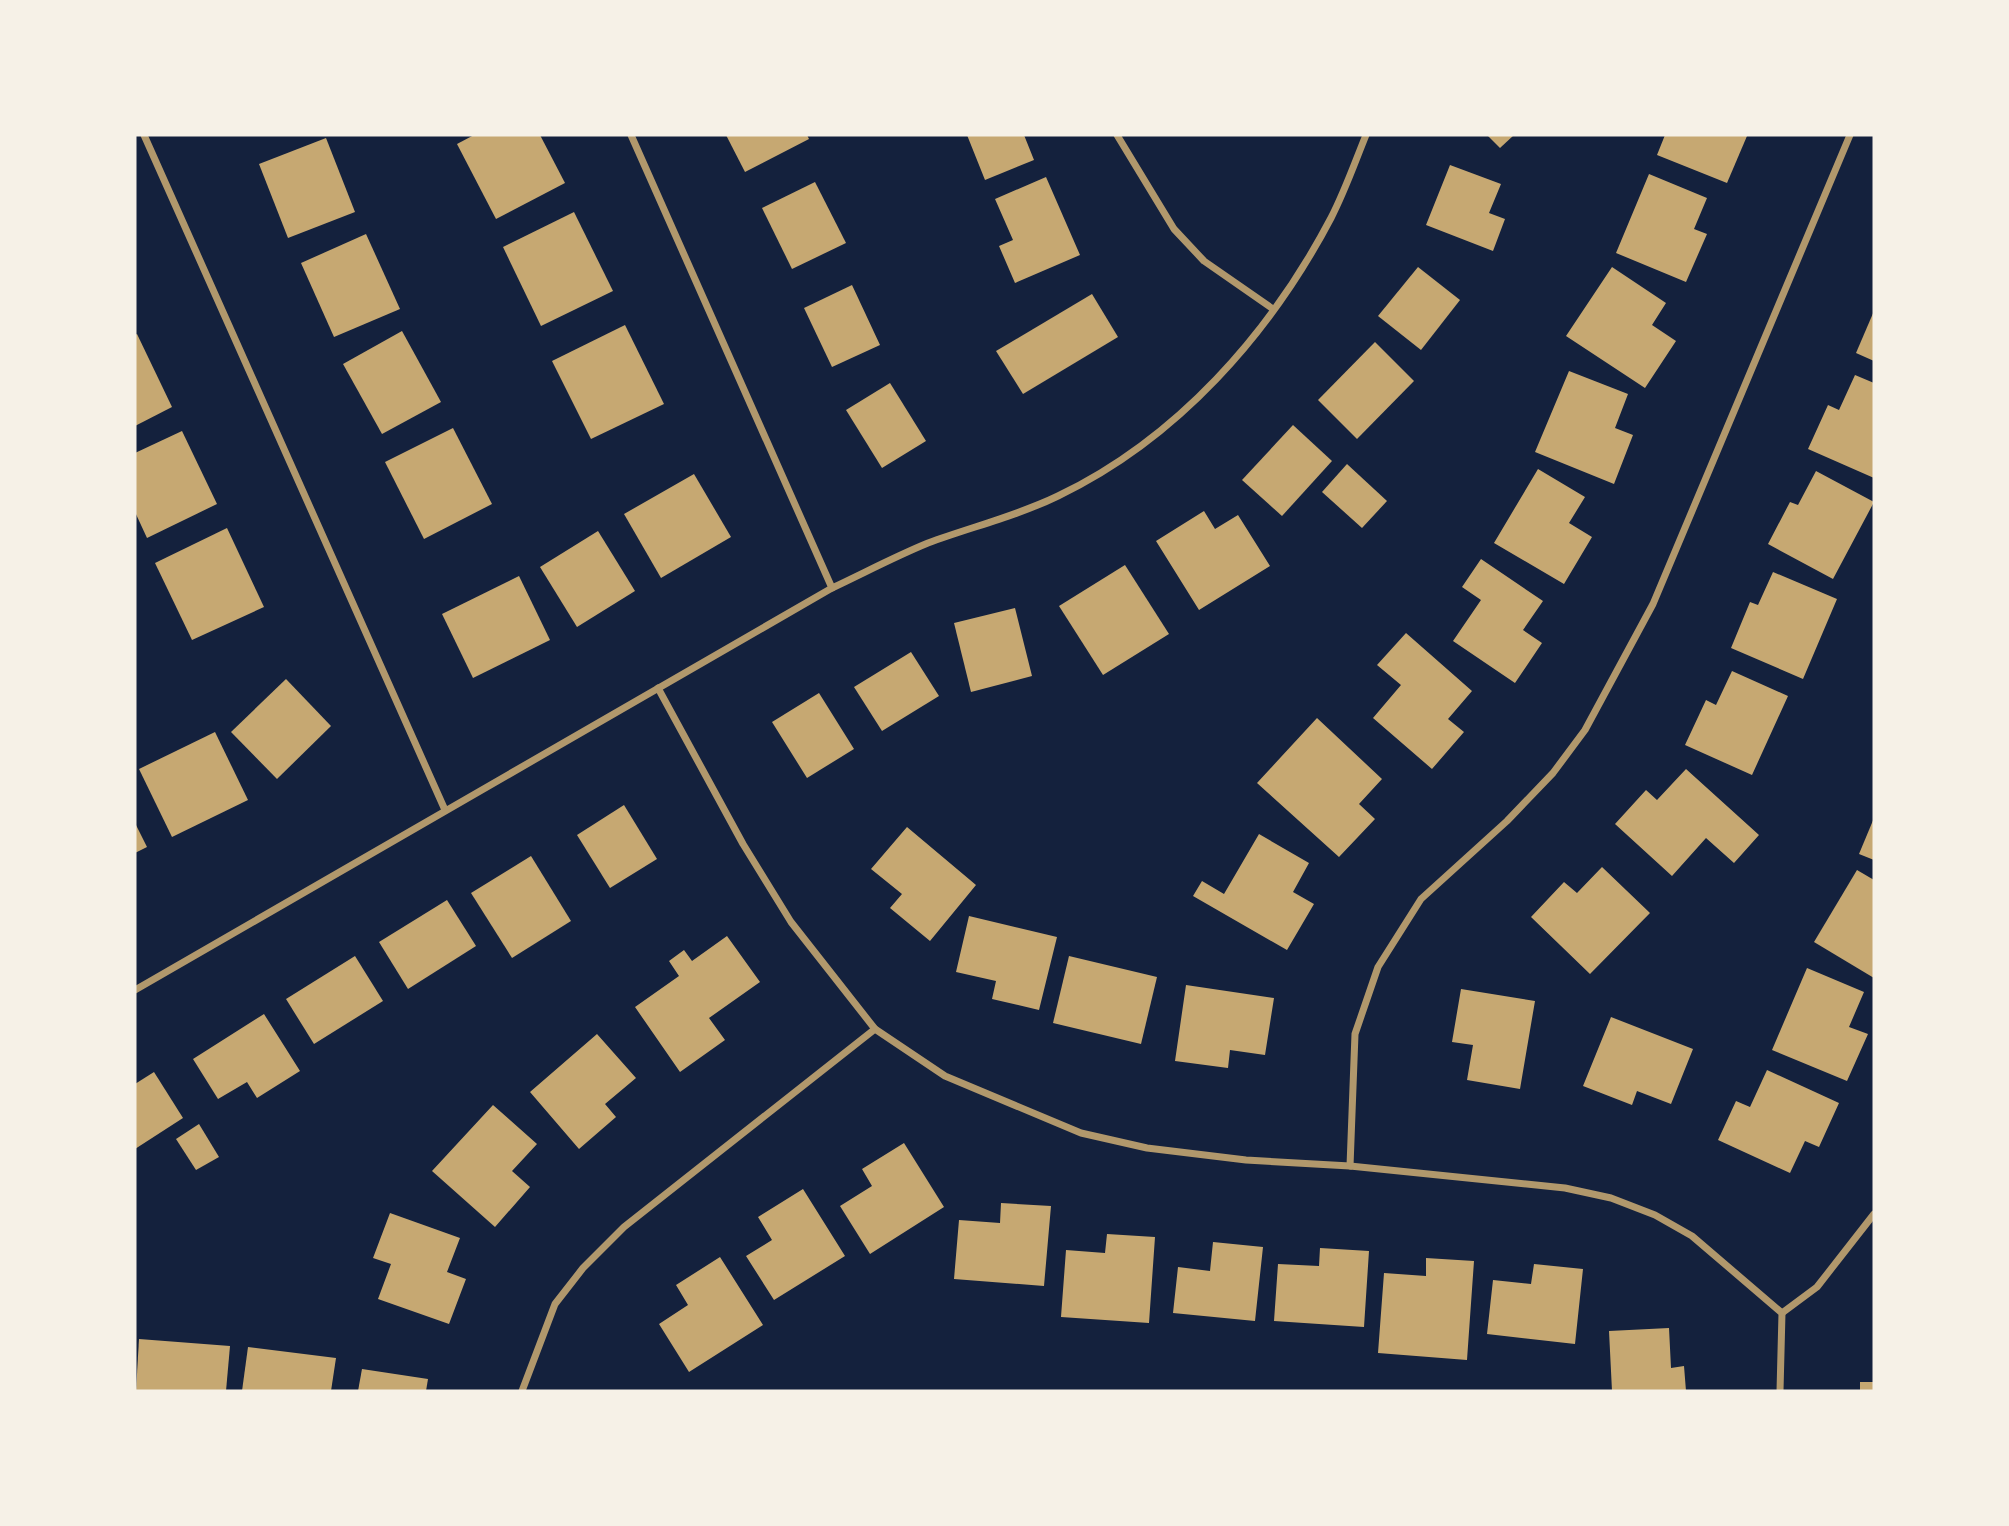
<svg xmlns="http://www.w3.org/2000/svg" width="2009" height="1526" font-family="'Sofia Sans Condensed',sans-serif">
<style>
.building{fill:#c6a872}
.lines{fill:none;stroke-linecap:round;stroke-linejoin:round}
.minor{stroke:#b1986c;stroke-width:7}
</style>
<rect width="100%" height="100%" fill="#14213d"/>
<g class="building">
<path d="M474 135H540L565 183 496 219 457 144Z"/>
<path d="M726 135H807L809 139 745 172Z"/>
<path d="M967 135H1024L1034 160 985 180Z"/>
<path d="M1487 135H1514L1500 148Z"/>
<path d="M1665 135H1744L1747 136 1727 183 1657 155Z"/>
<path d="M326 138 355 212 288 238 259 164Z"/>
<path d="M1450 165 1501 184 1489 213 1505 219 1493 251 1426 225Z"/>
<path d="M1649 174 1707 198 1694 229 1707 234 1686 282 1616 253Z"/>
<path d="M1046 177 1080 255 1015 283 999 246 1013 240 995 199Z"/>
<path d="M815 182 846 243 792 269 762 208Z"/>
<path d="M574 212 613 291 541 326 503 247Z"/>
<path d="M366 234 400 309 334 337 301 263Z"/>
<path d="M1418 267 1460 300 1421 350 1378 316Z"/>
<path d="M1612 267 1666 303 1652 325 1676 341 1645 388 1566 336Z"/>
<path d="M852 285 880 345 832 367 804 308Z"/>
<path d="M1092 294 1118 337 1023 394 996 351Z"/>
<path d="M1874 311V361L1856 353Z"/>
<path d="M625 325 664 404 591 439 552 361Z"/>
<path d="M402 331 441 402 382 434 343 364Z"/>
<path d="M137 334 172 407 135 426V335Z"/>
<path d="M1375 342 1414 381 1357 439 1318 400Z"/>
<path d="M1569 371 1628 394 1615 428 1633 435 1614 484 1535 452Z"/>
<path d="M1855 375 1874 383V478L1808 449 1828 405 1839 410Z"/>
<path d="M890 383 926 441 882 468 846 410Z"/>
<path d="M1293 425 1332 461 1282 516 1242 480Z"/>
<path d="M453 428 492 504 424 539 385 462Z"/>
<path d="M182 431 217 504 147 538 135 512V453Z"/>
<path d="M1347 464 1387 501 1362 528 1322 492Z"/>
<path d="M1538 469 1585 497 1569 523 1592 537 1564 584 1494 543Z"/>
<path d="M1816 471 1874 502 1833 579 1768 544 1790 502 1798 505Z"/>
<path d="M694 474 731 537 661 578 624 514Z"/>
<path d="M1204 511 1215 529 1238 515 1270 566 1199 610 1156 541Z"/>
<path d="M227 528 264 607 192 640 155 563Z"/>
<path d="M598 531 635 591 577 627 540 567Z"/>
<path d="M1481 559 1543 601 1523 630 1542 643 1515 683 1453 641 1481 600 1462 587Z"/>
<path d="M1125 565 1169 634 1103 675 1059 606Z"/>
<path d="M1773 572 1837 599 1803 679 1731 648 1750 602 1758 605Z"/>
<path d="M519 576 550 640 473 678 442 614Z"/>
<path d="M1015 608 1032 676 971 692 954 623Z"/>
<path d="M1406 633 1472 691 1448 719 1464 732 1432 769 1373 718 1401 685 1377 665Z"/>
<path d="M911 652 939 696 882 731 854 687Z"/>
<path d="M1732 671 1788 696 1752 775 1685 745 1706 700 1716 705Z"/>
<path d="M286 679 331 726 277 779 231 732Z"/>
<path d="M819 693 854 749 807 778 772 722Z"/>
<path d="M1317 718 1382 779 1359 804 1375 819 1339 857 1257 783Z"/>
<path d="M215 732 248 800 172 837 139 769Z"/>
<path d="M1686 769 1759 835 1734 863 1706 838 1672 876 1615 824 1646 790 1657 800Z"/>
<path d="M624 805 657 859 610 888 577 835Z"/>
<path d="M1874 818V860L1859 854Z"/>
<path d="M135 823 147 847 135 853Z"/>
<path d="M907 827 976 885 930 941 890 908 902 894 871 869Z"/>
<path d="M1259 834 1309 863 1293 892 1314 904 1287 950 1193 896 1202 881 1224 894Z"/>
<path d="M531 856 571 921 512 958 471 893Z"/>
<path d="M1602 867 1650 913 1590 974 1531 917 1564 882 1577 893Z"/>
<path d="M1857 870 1874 880V978L1814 942Z"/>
<path d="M447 900 476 946 408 989 379 942Z"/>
<path d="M969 916 1057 937 1039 1010 992 999 996 981 956 972Z"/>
<path d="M727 936 760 982 709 1018 725 1040 680 1072 635 1007 679 976 669 961 684 950 692 961Z"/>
<path d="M355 956 383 1001 314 1044 286 999Z"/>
<path d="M1069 956 1157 977 1141 1044 1053 1023Z"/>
<path d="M1807 968 1864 992 1849 1027 1868 1034 1847 1081 1772 1050Z"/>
<path d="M1186 985 1274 998 1265 1055 1230 1050 1228 1068 1175 1061Z"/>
<path d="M1461 989 1535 1001 1520 1089 1467 1080 1473 1045 1452 1042Z"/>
<path d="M264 1014 300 1071 257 1098 247 1082 218 1099 193 1059Z"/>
<path d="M1611 1017 1693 1049 1671 1104 1637 1091 1632 1105 1583 1086Z"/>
<path d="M597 1034 636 1078 605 1104 616 1117 579 1149 530 1092Z"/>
<path d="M1767 1070 1839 1103 1819 1147 1805 1141 1790 1173 1718 1140 1736 1101 1750 1107Z"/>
<path d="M154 1072 183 1118 135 1149V1084Z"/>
<path d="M493 1105 537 1144 512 1171 530 1187 495 1227 432 1171Z"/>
<path d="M199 1124 219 1157 196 1170 176 1139Z"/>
<path d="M904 1143 944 1207 870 1254 840 1206 872 1186 862 1169Z"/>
<path d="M803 1189 845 1256 774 1300 746 1256 772 1240 758 1217Z"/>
<path d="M1001 1203 1051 1206 1044 1286 954 1279 959 1220 1000 1223Z"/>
<path d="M390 1213 460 1238 447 1272 466 1279 449 1324 378 1299 391 1264 373 1258Z"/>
<path d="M1107 1234 1155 1237 1149 1323 1061 1317 1066 1250 1105 1253Z"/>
<path d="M1213 1242 1263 1247 1255 1321 1173 1313 1178 1267 1210 1271Z"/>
<path d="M1320 1248 1369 1251 1364 1327 1274 1321 1278 1264 1319 1266Z"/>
<path d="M720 1257 763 1325 689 1372 659 1324 688 1305 676 1285Z"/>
<path d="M1426 1258 1474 1261 1467 1360 1378 1353 1384 1273 1426 1276Z"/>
<path d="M1534 1264 1583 1269 1575 1344 1487 1334 1493 1280 1531 1284Z"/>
<path d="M1669 1328 1671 1368 1684 1366 1686 1391H1612L1609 1331Z"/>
<path d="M139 1339 230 1346 226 1391H136Z"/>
<path d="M248 1347 336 1358 331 1391H242Z"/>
<path d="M362 1369 428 1379 426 1391H358Z"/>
<rect x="1860" y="1382" width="14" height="9"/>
</g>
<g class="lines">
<g class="minor">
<path d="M144 135 445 810"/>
<path d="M631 135 832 588"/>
<path d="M1117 135 1174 229 1204 261 1273 309"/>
<path d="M658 688 743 844 791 922 875 1029 945 1076 1081 1133 1147 1148 1246 1160 1350 1166 1565 1188 1611 1198 1655 1215 1692 1236 1782 1313 1780 1391"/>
<path d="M135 990 832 588C864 573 896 556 928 543 971 527 1017 516 1058 496 1177 439 1270 334 1331 218 1345 191 1355 162 1366 135"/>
<path d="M1350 1166 1355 1034 1378 967 1421 899 1507 821 1553 773 1585 730 1653 604 1850 135"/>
<path d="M1782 1313 1817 1287 1874 1214"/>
<path d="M522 1391 555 1304 583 1268 624 1227 875 1029"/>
</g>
</g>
<rect width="2009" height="1526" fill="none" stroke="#f6f1e7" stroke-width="273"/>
</svg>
